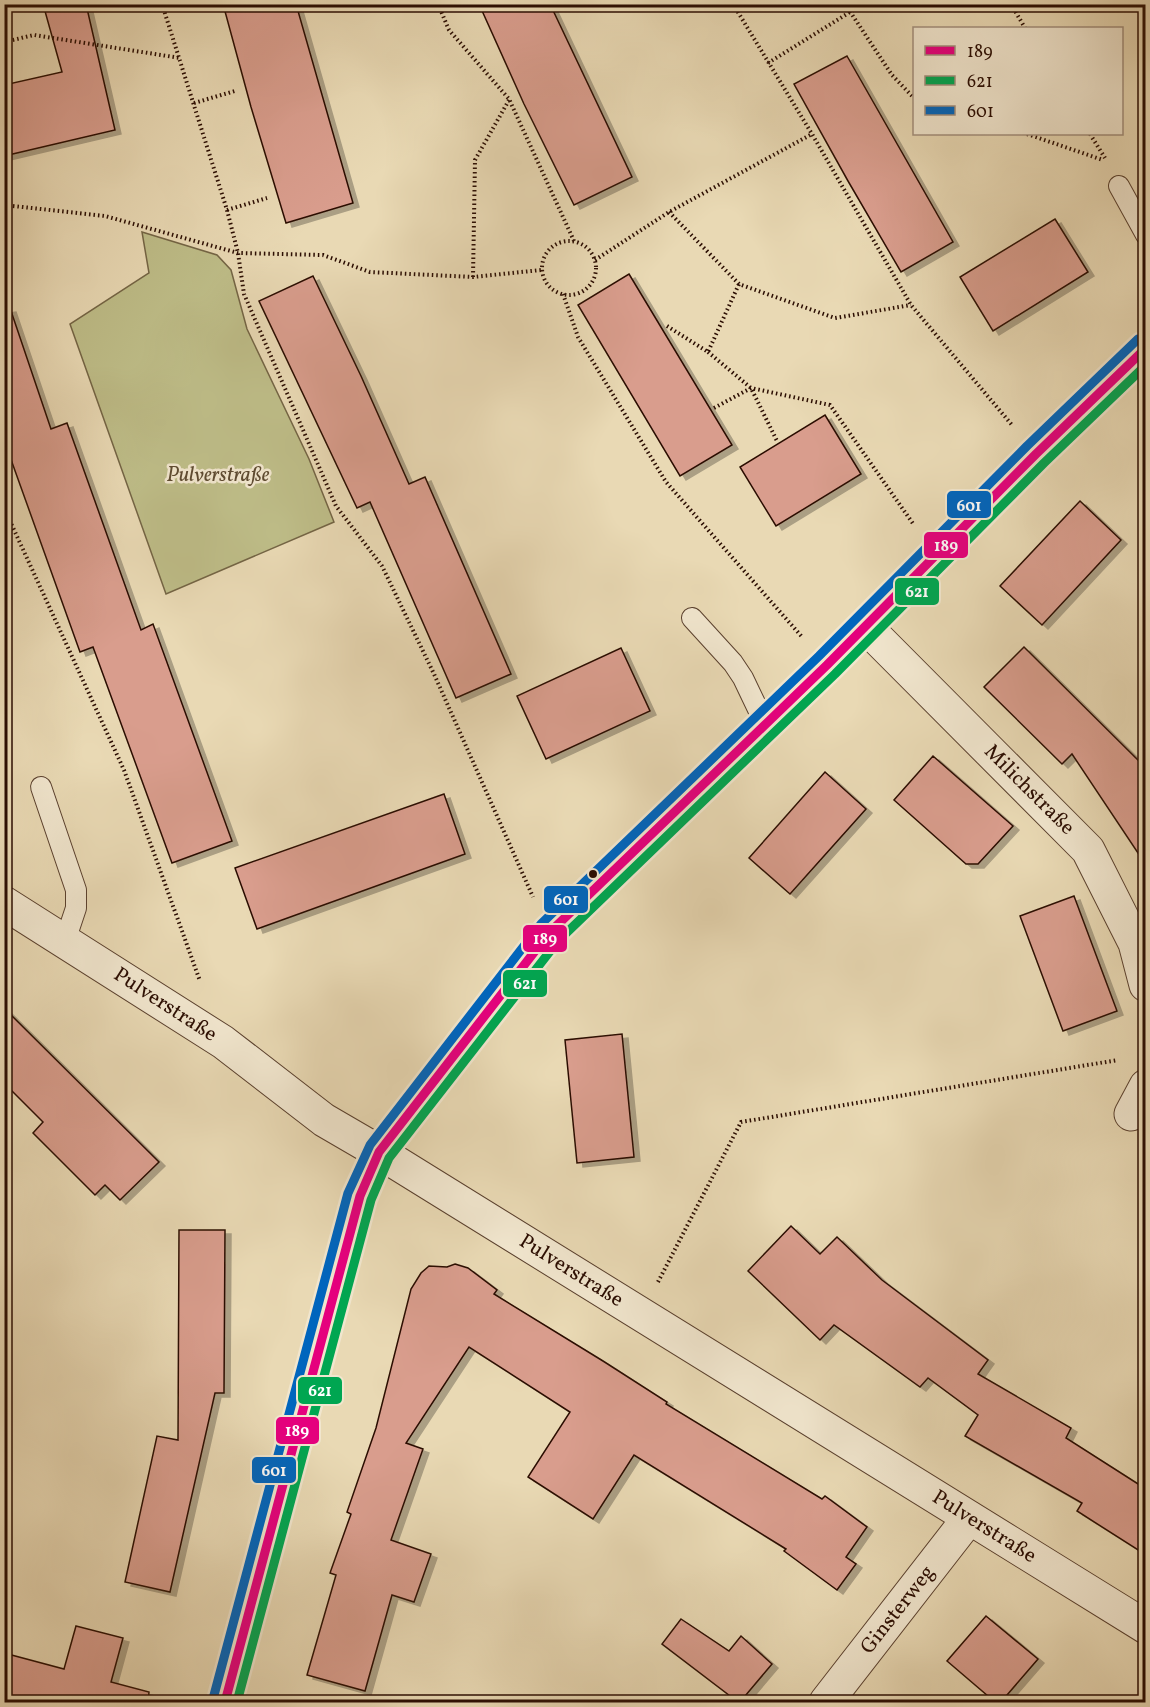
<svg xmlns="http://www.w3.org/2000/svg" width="1150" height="1707" font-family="Vollkorn,serif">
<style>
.green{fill:#bebd88;stroke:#746545;stroke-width:1.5}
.building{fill:#d99d8d;stroke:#2b0d02;stroke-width:1.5;filter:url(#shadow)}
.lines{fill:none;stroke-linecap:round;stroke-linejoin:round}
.service-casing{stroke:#5a402e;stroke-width:22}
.minor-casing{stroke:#5a402e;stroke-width:35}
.tertiary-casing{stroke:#5a402e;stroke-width:35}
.path{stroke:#2b0d02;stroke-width:4;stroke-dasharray:1.5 3;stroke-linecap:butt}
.service{stroke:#f1e6ce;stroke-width:20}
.minor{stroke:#f1e6ce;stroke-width:33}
.tertiary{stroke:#f1e6ce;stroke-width:33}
.bus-1-casing{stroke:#f1e6ce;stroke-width:14}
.bus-2-casing{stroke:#f1e6ce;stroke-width:14}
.bus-3-casing{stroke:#f1e6ce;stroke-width:14}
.bus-1{stroke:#e5007d;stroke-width:9}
.bus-2{stroke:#00a651;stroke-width:9}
.bus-3{stroke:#0065bd;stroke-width:9}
.bus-dot{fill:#2b0d02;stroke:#f1e6ce;stroke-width:2}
.labels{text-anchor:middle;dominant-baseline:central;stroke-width:5;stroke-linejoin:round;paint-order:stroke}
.park-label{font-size:21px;font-style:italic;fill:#5e4b31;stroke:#f1e6ce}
.street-label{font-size:21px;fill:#2b0d02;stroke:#f1e6ce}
.line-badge{stroke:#f1e6ce;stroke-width:2}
.badge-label{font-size:16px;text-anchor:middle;font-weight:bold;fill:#fff}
</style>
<defs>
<filter id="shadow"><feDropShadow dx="6" dy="4" stdDeviation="0" flood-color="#0004"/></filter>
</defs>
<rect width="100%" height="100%" fill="#e9d9b4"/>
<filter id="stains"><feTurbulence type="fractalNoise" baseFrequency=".00333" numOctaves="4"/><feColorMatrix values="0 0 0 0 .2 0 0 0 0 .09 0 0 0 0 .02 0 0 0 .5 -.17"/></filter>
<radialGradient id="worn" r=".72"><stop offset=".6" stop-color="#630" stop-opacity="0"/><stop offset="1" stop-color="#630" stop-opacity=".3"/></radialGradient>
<path class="green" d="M142 232 217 255 231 270 247 329 309 459 334 522 166 594 70 324 149 273Z"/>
<g class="building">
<path d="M43 4H86L115 130 4 156V85L62 72Z"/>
<path d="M223 4H296L353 203 286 223 251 107Z"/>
<path d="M479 4H550L632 177 574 205 524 104Z"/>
<path d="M847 56 953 242 901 272 848 181 794 84Z"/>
<path d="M1055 219 1088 272 993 331 960 277Z"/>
<path d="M629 274 732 445 680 476 578 305Z"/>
<path d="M313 276 361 376 409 484 425 477 511 674 456 698 370 502 357 508 259 301Z"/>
<path d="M10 308 51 429 67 423 141 630 153 624 232 841 172 863 93 647 80 652 4 440V309Z"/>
<path d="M825 415 861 474 776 526 740 467Z"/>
<path d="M1080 501 1121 540 1042 625 1000 586Z"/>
<path d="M1024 647 1146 768V865L1072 754 1062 764 984 687Z"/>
<path d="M621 648 650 711 546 759 517 696Z"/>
<path d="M933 756 1013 826 978 864H966L894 800Z"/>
<path d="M825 772 866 809 790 894 749 858Z"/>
<path d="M444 794 465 854 257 929 235 868Z"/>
<path d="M1074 896 1117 1011 1063 1031 1020 916Z"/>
<path d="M4 1008 159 1162 120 1200 105 1185 95 1195 33 1133 43 1122 4 1083Z"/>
<path d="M622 1034 634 1157 577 1163 565 1040Z"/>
<path d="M791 1226 820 1254 837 1237 882 1280 988 1360 978 1374 1071 1428 1066 1438 1146 1489V1555L1077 1511 1082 1503 965 1436 978 1415 928 1378 920 1387 834 1325 820 1340 748 1271Z"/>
<path d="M179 1230H225L224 1393H215L170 1592 125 1582 157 1436 178 1440Z"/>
<path d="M455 1264 468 1268 497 1290 494 1294 603 1361 667 1402 666 1404 822 1499 825 1496 867 1527 846 1557 856 1564 837 1590 784 1551 786 1549 634 1455 593 1519 528 1477 570 1412 469 1347 406 1443 423 1449 391 1540 431 1554 414 1602 392 1595 365 1691 307 1675 336 1575 330 1573 351 1514 347 1512 376 1428 411 1289 421 1273 429 1266 447 1267Z"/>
<path d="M986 1616 1038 1659 1001 1702H995L947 1661Z"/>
<path d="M681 1619 729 1651 741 1636 772 1664 740 1702H738L662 1644Z"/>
<path d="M76 1626 123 1638 111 1682 149 1692 148 1702H4V1653L64 1669Z"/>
</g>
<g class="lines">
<g class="service-casing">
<g id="service">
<path d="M1119 186 1146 235"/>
<path d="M692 618 733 663 743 678 765 724"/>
<path d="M41 787 76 890V908L65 941"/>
</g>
</g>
<g class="minor-casing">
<g id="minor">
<path d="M865 626 1088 850 1135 943 1146 985"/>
<path d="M4 903 223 1042 324 1120 379 1152 1146 1627"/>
<path d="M1131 1114 1146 1086"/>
<path d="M826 1702 969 1518"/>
</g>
</g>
<g class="tertiary-casing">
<path id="tertiary" d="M225 1702 360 1196 379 1152 549 933 827 665 1036 454 1146 348"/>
</g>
<g class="path">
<path d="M162 4 227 210 238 253 244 294 336 506 382 566 434 674 533 897"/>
<path d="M438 4 449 30 509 99 574 241"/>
<path d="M733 4 812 134 911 305 1012 425"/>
<path d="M845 4 892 75 914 98"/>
<path d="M1011 4 1025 28"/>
<path d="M4 42 34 35 180 58"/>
<path d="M768 63 863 4"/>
<path d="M194 103 235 91"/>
<path d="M1027 134 1103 160"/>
<path d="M1090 134 1105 158"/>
<path d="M4 205 105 216 238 253 323 255 370 272 473 277 541 270"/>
<path d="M227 210 267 198"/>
<path d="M669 212 739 284 835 318 911 305"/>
<circle cx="569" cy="268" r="27"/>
<path d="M595 260 669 212 812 134"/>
<path d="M473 277 475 160 509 100"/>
<path d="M563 294 578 337 666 482 803 638"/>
<path d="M667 326 708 352 739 284"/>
<path d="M708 352 751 388 777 441"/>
<path d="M714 408 751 388 830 405 914 525"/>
<path d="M4 508 124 770 200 981"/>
<path d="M658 1282 741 1122 1118 1060"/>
</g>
<use href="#service" class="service"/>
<use href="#minor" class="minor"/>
<use href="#tertiary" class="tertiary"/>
<g class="bus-1-casing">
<path id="bus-1" d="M225 1702 360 1196 379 1152 549 933 827 665 1036 454 1146 348"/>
</g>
<g class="bus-2-casing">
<path id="bus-2" d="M237 1702 371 1200 389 1158 558 941 835 674 1044 463 1146 365"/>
</g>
<g class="bus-3-casing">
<path id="bus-3" d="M213 1699 348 1193 370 1145 541 924 819 656 1027 446 1138 339"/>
</g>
<use href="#bus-1" class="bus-1"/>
<use href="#bus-2" class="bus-2"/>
<use href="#bus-3" class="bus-3"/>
</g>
<circle class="bus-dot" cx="593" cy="874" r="5"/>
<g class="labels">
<g class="park-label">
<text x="218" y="475">Pulverstraße</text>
</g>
<g class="street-label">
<text transform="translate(1029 790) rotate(45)">Milichstraße</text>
<text transform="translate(165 1005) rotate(33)">Pulverstraße</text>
<text transform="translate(571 1271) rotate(32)">Pulverstraße</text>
<text transform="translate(984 1527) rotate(32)">Pulverstraße</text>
<text transform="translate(898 1610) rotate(-52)">Ginsterweg</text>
</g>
</g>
<g class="line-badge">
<rect x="946" y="490" width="46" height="29" rx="6" fill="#0065bd"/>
<rect x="923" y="531" width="46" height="28" rx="6" fill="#e5007d"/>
<rect x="894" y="577" width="46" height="29" rx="6" fill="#00a651"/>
<rect x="543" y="885" width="46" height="29" rx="6" fill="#0065bd"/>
<rect x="522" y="924" width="46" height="29" rx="6" fill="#e5007d"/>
<rect x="502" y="969" width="46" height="29" rx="6" fill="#00a651"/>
<rect x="297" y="1376" width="46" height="29" rx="6" fill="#00a651"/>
<rect x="275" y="1416" width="45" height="29" rx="6" fill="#e5007d"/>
<rect x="251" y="1456" width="46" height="28" rx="6" fill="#0065bd"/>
</g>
<g class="badge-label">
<text x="969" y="511">601</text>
<text x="946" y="551">189</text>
<text x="917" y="597">621</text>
<text x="566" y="905">601</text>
<text x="545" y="944">189</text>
<text x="525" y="989">621</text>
<text x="320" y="1396">621</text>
<text x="297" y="1436">189</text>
<text x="274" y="1476">601</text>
</g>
<rect width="1150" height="1707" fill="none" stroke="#e9d9b4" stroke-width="24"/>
<rect x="6" y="6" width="1138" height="1695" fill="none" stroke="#2b0d02" stroke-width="3"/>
<rect x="12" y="12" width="1126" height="1683" fill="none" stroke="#2b0d02" stroke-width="1.5"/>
<rect x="913" y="27" width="210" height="108" fill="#f1e6ce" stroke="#a28f7c" stroke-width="1.5"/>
<rect x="925" y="46" width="30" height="9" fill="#e5007d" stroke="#a28f7c" stroke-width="1.5"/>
<text x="967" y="57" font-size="18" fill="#2b0d02">189</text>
<rect x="925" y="76" width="30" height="9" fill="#00a651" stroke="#a28f7c" stroke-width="1.5"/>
<text x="967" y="87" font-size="18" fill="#2b0d02">621</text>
<rect x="925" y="106" width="30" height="9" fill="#0065bd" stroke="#a28f7c" stroke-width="1.5"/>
<text x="967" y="117" font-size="18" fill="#2b0d02">601</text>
<rect width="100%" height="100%" filter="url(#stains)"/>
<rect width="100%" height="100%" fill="url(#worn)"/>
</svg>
